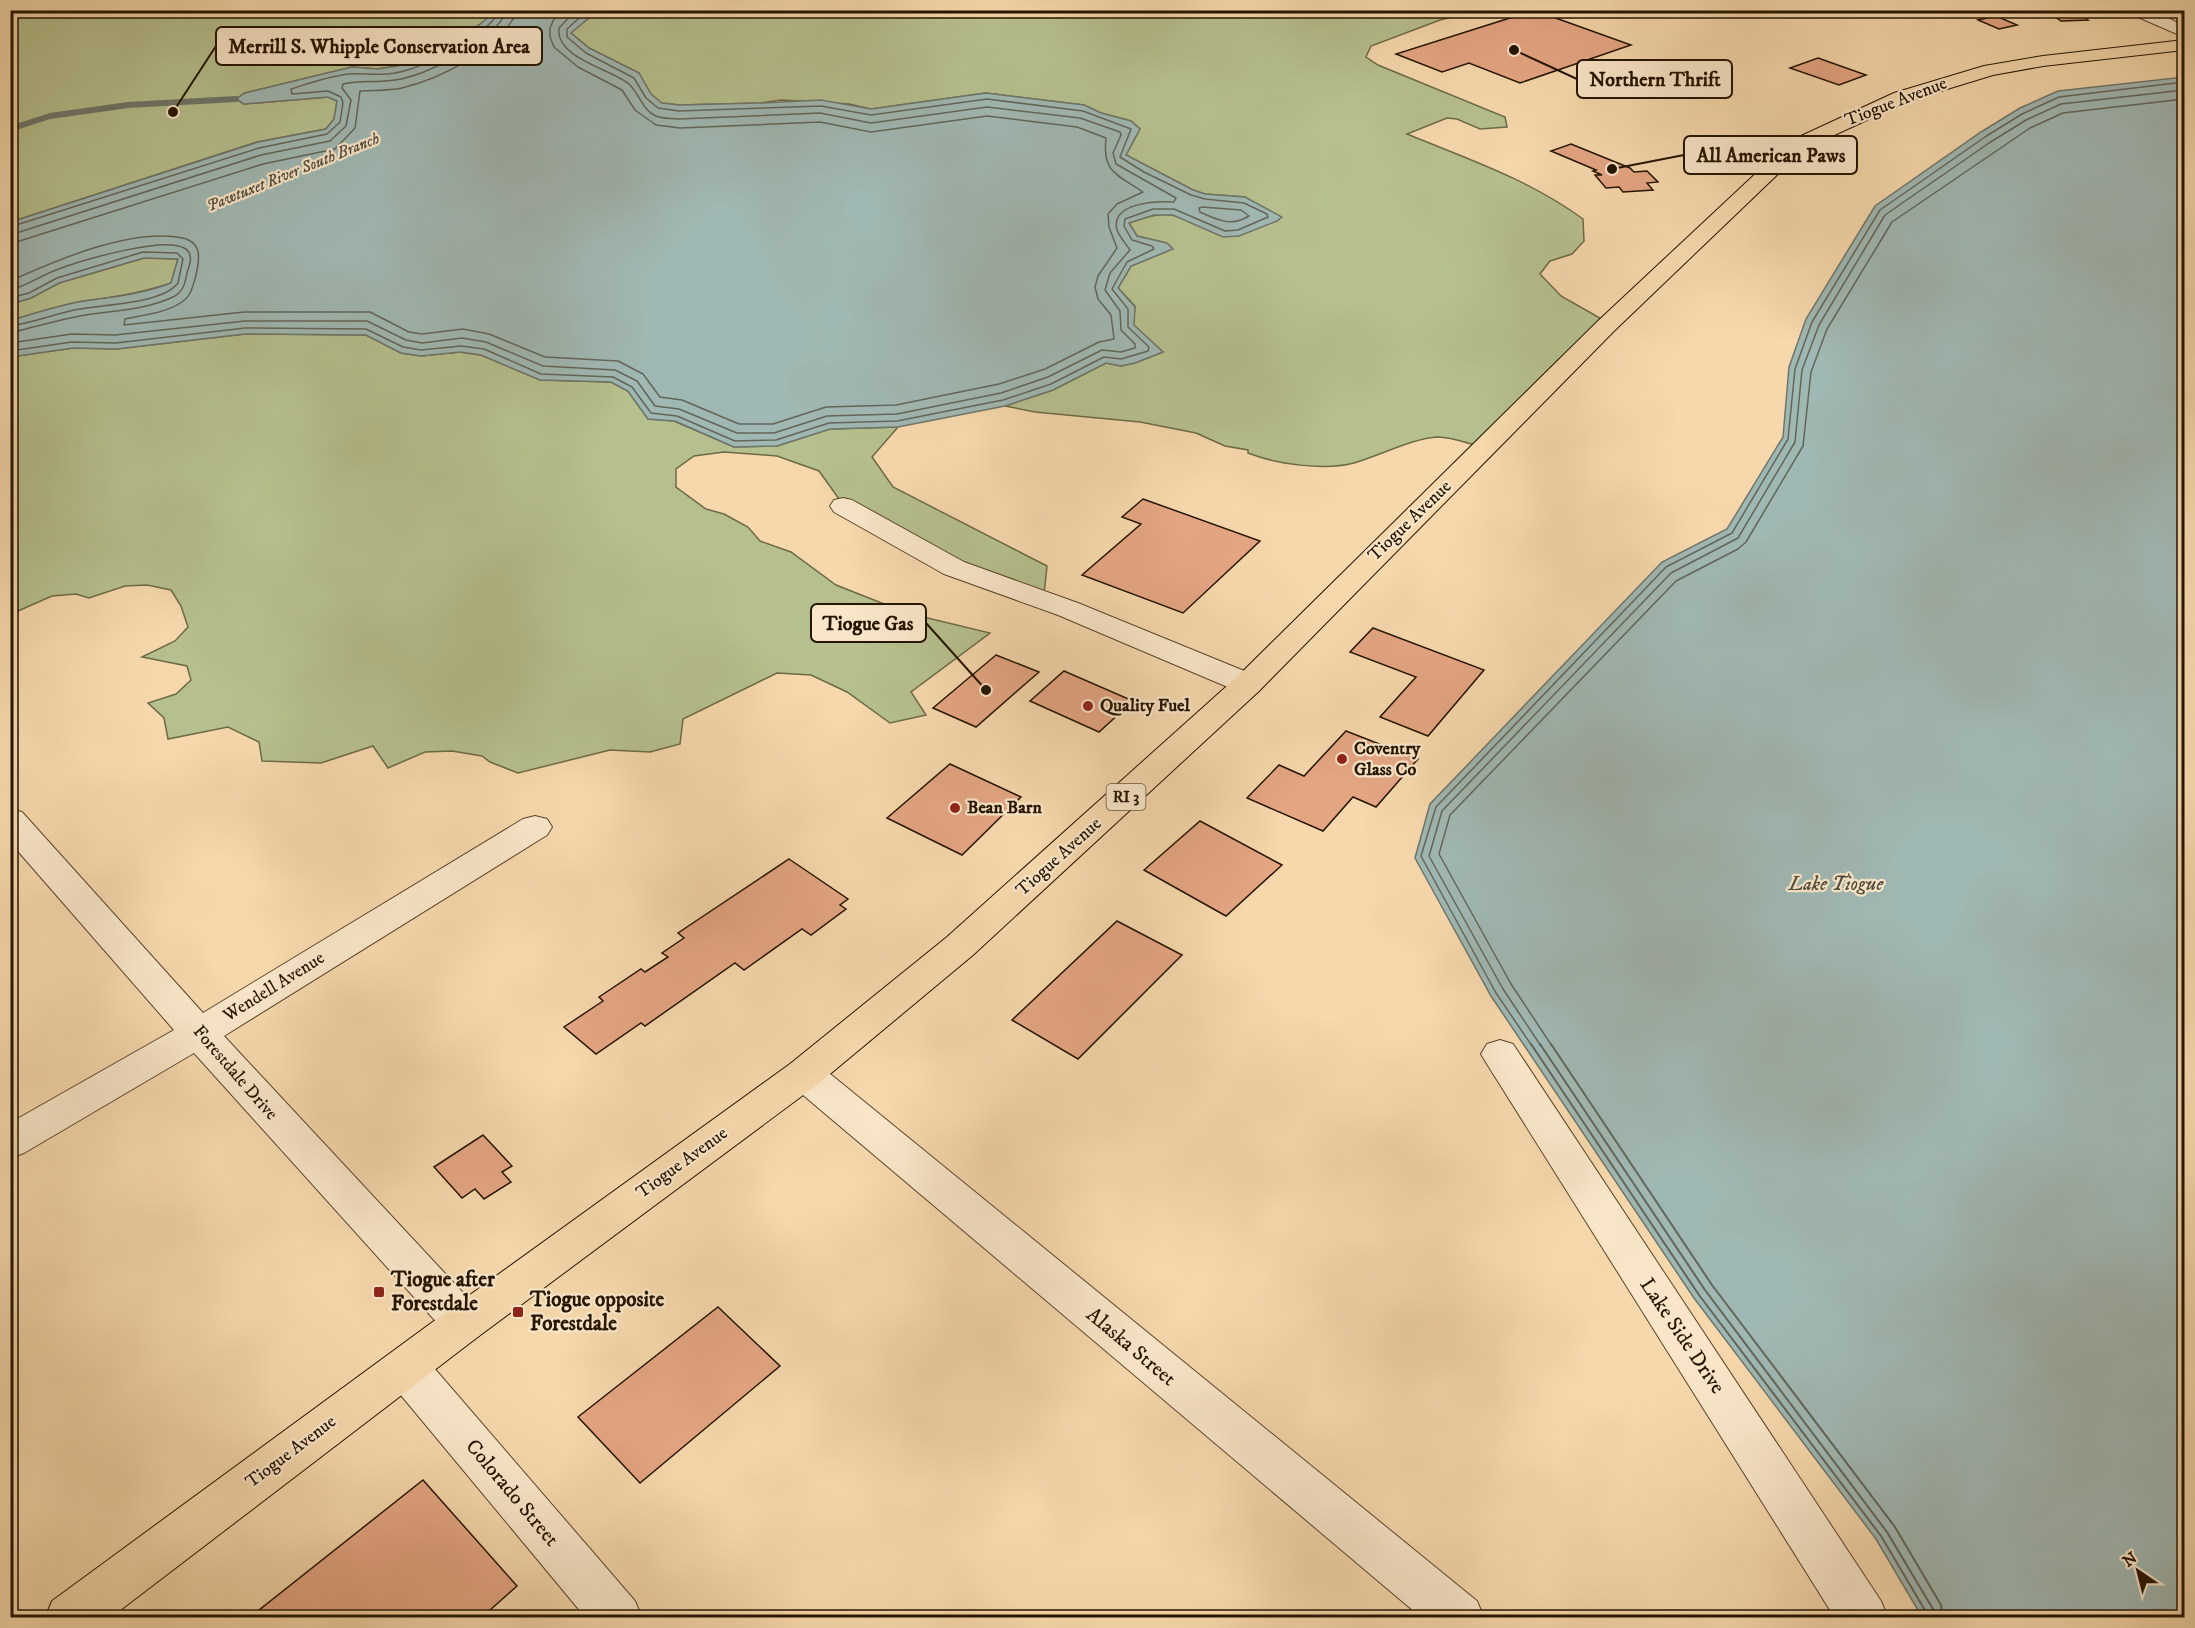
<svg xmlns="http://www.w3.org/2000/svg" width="2195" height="1628" font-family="'IM FELL DW Pica',serif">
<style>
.green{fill:#b6c08e;stroke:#6d6a47;stroke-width:1.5}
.water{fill:#a0b8b3;stroke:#6e766b;stroke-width:1.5}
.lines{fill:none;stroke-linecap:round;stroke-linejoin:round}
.shore-far1{stroke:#62665a;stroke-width:1.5}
.shore{stroke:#62665a;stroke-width:2}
.stream{stroke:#6e766b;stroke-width:6}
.building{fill:#e4a583;stroke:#241400;stroke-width:1.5}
.street-casing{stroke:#58452b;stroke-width:2}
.primary-casing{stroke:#241400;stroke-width:2}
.street{fill:#f9e6c9;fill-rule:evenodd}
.primary{fill:#f6d8ac;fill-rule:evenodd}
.poi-dot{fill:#8f2418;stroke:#f9e6c9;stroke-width:2}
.labels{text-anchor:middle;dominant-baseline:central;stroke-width:4.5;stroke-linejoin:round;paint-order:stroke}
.far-water-label{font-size:16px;font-style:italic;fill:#4f4d3f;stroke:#f9e6c9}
.shield{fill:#f9e6c9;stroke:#64533c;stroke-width:1.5}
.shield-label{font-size:16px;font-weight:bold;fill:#241400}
.street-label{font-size:18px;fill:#241400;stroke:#f9e6c9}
.poi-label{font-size:18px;font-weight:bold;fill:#241400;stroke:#f9e6c9;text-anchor:start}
.water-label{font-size:20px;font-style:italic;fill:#4f4d3f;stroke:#f9e6c9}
.near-poi-label{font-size:21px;font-weight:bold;fill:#241400;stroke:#f9e6c9;text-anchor:start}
.near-street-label{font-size:21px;fill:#241400;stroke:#f9e6c9}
.leader{fill:none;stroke:#241400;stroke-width:2}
.callout-dot{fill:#241400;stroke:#f9e6c9;stroke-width:2}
.callout{fill:#f9e6c9;stroke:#241400;stroke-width:2}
.callout-label{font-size:20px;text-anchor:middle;font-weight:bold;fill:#241400}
</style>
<rect width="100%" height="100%" fill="#f6d8ac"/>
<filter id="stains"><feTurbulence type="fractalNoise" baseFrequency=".00333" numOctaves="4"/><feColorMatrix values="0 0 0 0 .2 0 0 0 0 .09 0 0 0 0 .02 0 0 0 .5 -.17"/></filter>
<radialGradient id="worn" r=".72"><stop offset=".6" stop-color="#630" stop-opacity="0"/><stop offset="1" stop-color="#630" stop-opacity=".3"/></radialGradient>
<g class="green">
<path d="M597 10 1478 11 1440 20 1371 46 1366 57 1378 65 1505 117 1507 127 1480 129 1457 119 1447 118 1407 134C1468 159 1530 180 1583 219L1584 241 1572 254 1550 261 1540 274 1561 296 1605 321 1479 446C1467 443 1451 437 1438 437 1413 438 1379 456 1354 463 1324 471 1276 464 1248 453V450L1225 446 1196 433 1140 422 1035 412 1005 406 1053 390 1106 363 1121 366 1135 363 1163 352 1133 325 1135 306 1118 288 1131 266 1170 250 1166 243 1137 236 1129 223C1143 218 1156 213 1171 215 1196 218 1209 238 1239 236L1245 197 1205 194 1193 190 1126 155 1140 129 1131 121 1101 113 1084 105 986 93 871 109 849 104 781 100 760 103 679 105 661 103 651 94 639 73 589 48 571 33Z"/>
<path d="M10 11H497L479 25 426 56 398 66 377 69 352 67 245 93 236 99 244 104 328 97 337 101 334 119 326 129 257 142 11 222Z"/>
<path d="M144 258 178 259 171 283C142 293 114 297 84 301 59 305 35 314 11 320V304L31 298 59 283Z"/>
<path d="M245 334 366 335 401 353 421 356 460 352 481 355 540 380 611 382 628 391 648 419 674 421 734 447 777 446 830 429 898 427 872 457 893 487 1047 566 1044 594 1013 588 844 506 819 471 777 456 724 452 694 456 676 469V487L706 509 724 514 748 527 760 541 791 552 836 585 907 613 990 633 911 692 926 715 890 723 847 692 811 675 777 673 683 719 680 744 650 752 610 750 518 773 490 762 482 756 452 751 425 752 388 768 373 746 321 763 262 761 259 742 228 727 168 739 164 718 148 703 176 694 191 680 187 666 142 657 175 641 188 627 181 606 171 590 147 585 125 586 89 598 76 594 52 596 11 614 10 357 73 348 116 349Z"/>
</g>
<g class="water">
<path d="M497 10 597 11 571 33 589 48 639 73 651 94 662 103 679 105 760 103 821 100 871 109 986 93 1084 105 1101 113 1131 121 1140 129 1126 155 1193 190 1205 194 1245 197 1282 217 1277 221 1239 236 1223 237 1173 215H1154L1129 223 1137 236 1167 243 1173 249 1131 266 1118 288 1135 307 1134 325 1163 352 1135 363 1121 366 1106 363 1053 390 1005 406 898 427 830 429 777 446 734 447 675 421 648 419 628 391 611 382 540 380 481 355 460 352 421 356 401 353 366 335 245 334 116 349 73 348 11 357V320C34 314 59 305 84 301 114 297 142 294 171 283L178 259 144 258 59 283 31 298 11 304V222L258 142 326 129 334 119 337 101 328 97 244 104 236 99 245 93 352 67 377 69 398 66 426 56 479 25Z"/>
<path d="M2184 77V1617H1922L1876 1539 1694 1298 1491 996 1415 858 1430 804 1662 562 1727 529 1783 437 1789 367 1806 319 1875 206 1981 132 2020 108 2058 91Z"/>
</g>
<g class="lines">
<g class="shore-far1">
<path d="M1202 207 1241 210 1249 216C1232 227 1217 220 1200 212L1199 208Z"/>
<path d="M10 227 259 148 327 134 340 122 343 103 341 97 328 91 292 94 291 89C310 83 329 76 349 74 364 73 380 76 395 73 424 68 487 36 500 10"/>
<path d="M10 235 261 155 330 141 346 126 351 100 342 88 343 84C360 80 377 83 395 80 427 76 495 41 507 10"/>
<path d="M10 244 263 164 335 149 355 128 360 91C374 90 388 91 402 88 439 79 504 48 517 10"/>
<path d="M10 281C57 260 126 230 177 237 204 240 200 259 195 279 192 288 191 296 182 302 166 313 143 315 125 319L124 325 244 312H370L409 332 422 334 463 329 489 334 545 357 618 361 643 374 660 397 682 400 739 424H773L826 407 896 405 999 384 1045 369 1099 342 1114 339 1111 315 1098 299 1095 287 1098 276 1117 248 1109 227 1108 214 1117 204 1143 192C1117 174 1102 173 1106 138L1077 127 987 116 871 132 820 122 680 128 656 125 635 110 622 90 578 67 554 47 550 37V28L554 19 563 10"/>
<path d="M10 290C27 286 40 276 56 270 77 262 173 232 188 251 193 258 189 266 187 273 185 283 184 290 175 296 147 310 115 310 86 315 60 319 35 327 10 333"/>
<path d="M10 298 29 293 57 278 143 252 177 253 183 259 178 283C161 305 101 304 74 310 52 315 32 323 10 326"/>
<path d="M10 343 72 334 115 335 245 321H367L406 340 422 343 462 338 486 342 543 366 615 370 637 381 655 406 679 409 737 433H774L827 416 897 414 1001 393 1048 377 1102 350 1121 352 1135 348V344L1121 330 1120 311 1105 290 1110 273 1130 250C1126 244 1119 236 1117 230 1110 202 1158 201 1174 202L1176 198 1116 164 1113 153 1121 135 1120 132 1080 118 987 107 871 123 820 113 679 119C671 118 663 119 656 116 642 110 639 93 629 84 611 69 555 58 559 28L576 10"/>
<path d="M10 351 72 342 116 343 245 328 366 329 403 347 421 350 461 346 484 349 541 374 613 377 632 387 651 413 677 416 735 441 776 440 829 423 897 421 1003 400 1051 384 1104 357 1121 359 1148 351 1149 347 1128 327V309L1112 289 1127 262 1154 249 1152 246 1132 240 1124 226 1125 219 1153 209H1174L1225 231 1238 230 1268 217 1267 214 1244 203 1205 199 1191 195 1144 172 1120 157 1131 129 1083 111 987 99 871 115 821 106 679 111 658 108 646 98 634 78 586 53 567 37V29L588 10"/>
<path d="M1532 1046 1496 993 1421 856 1436 807 1666 567 1732 533 1788 439 1795 369 1812 322 1880 210 1985 137 2022 114 2059 97 2184 82"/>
<path d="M1541 1046 1503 989 1429 856 1442 811 1671 573 1738 538 1795 442 1802 370 1819 325 1885 215 1989 143 2026 120 2061 104 2184 90"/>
<path d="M1552 1046 1511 984 1439 854 1450 815 1676 581 1738 549 1746 542 1803 446 1811 372 1827 329 1892 222 2030 128 2063 113 2184 99"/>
</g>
<g class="shore">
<path d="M1531 1044 1699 1295 1881 1536 1926 1612 1927 1618"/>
<path d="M1540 1044 1705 1290 1887 1532 1933 1609 1934 1618"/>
<path d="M1551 1044 1712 1285 1895 1527 1941 1605 1943 1618"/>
</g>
<path class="stream" d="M10 129 50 116 128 105 236 99"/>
</g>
<g class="building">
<path d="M1535 10H1569L1550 16 1631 45 1520 83 1469 63 1442 72 1396 54Z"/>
<path d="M2074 10 2088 20 2061 21 2047 11Z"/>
<path d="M1996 16 2017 25 1999 29 1978 20Z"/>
<path d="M1818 58 1866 75 1839 85 1790 68Z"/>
<path d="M1571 144 1630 168 1634 172 1647 171 1658 182 1647 183 1653 190 1623 192 1619 187 1606 188 1595 175H1602L1593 171 1596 170 1551 151Z"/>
<path d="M1143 499 1260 541 1183 613 1082 575 1141 524 1122 517Z"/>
<path d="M1373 628 1484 670 1428 736 1380 717 1416 677 1350 652Z"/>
<path d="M996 655 1039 672 976 727 933 708Z"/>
<path d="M1064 671 1133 701 1099 732 1030 701Z"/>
<path d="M1346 731 1418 759 1376 807 1353 797 1323 831 1247 798 1279 765 1304 776Z"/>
<path d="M950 764 1021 797 962 855 887 818Z"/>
<path d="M1200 821 1282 865 1226 916 1144 870Z"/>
<path d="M789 859 848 899 840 905 846 909 811 935 802 929 744 970 735 963 645 1026 641 1023 596 1054 564 1027 603 1001 599 997 641 969 645 972 668 957 662 953 684 938 678 933Z"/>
<path d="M1117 921 1182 955 1078 1059 1012 1020Z"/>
<path d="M483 1135 512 1166 502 1172 511 1182 484 1199 475 1189 462 1198 434 1167Z"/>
<path d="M718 1307 780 1366 640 1483 578 1417Z"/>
<path d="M423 1480 517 1586 481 1618H249Z"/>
</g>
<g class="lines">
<g class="street-casing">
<g id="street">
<path d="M2129 10H2152L2184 26V37L2131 14Z"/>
<path d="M843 498 852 500 964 562 1078 603 1259 677 1263 684 1259 691 1248 693 1237 691 1058 615 944 574 834 512 830 506 834 500Z"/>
<path d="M10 809 22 812 203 1013 523 819 535 816 547 819 552 827 547 835 224 1036 479 1310 486 1323 479 1336 464 1342 449 1336 194 1053 24 1153 10 1158V1123L174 1030 10 842Z"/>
<path d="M1500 1040 1513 1044 1881 1601 1888 1618H1835L1487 1064 1481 1054 1487 1044Z"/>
<path d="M804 1059 818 1064 1477 1601 1484 1618H1422L790 1084 785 1074 790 1064Z"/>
<path d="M406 1348 422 1354 635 1601 642 1618H586L390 1382 384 1368 390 1354Z"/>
</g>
</g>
<g class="primary-casing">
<path id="primary" d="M2184 40V50L2043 66 1993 75 1908 101 1815 144 1780 172 1614 331 1259 691 973 955 818 1084 479 1336 110 1618H45L52 1601 449 1310 790 1064 947 937 1237 677 1598 321 1766 164 1801 136 1894 93 1984 66 2043 56Z"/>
</g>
<use href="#street" class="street"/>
<use href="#primary" class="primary"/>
</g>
<g class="poi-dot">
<circle cx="1088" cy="706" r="6"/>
<circle cx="1342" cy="759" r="6"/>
<circle cx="955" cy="808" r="6"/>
<rect x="373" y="1286" width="12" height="12" rx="3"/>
<rect x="512" y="1306" width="12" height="12" rx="3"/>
</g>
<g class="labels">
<g class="far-water-label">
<text transform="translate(293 172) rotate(-22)">Pawtuxet River South Branch</text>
</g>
<rect class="shield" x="1106.5" y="784" width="39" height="26" rx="4.5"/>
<g class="shield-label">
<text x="1126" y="797">RI 3</text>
</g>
<g class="street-label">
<text transform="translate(1896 102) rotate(-21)">Tiogue Avenue</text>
<text transform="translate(1410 521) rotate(-44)">Tiogue Avenue</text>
<text transform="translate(1059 857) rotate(-42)">Tiogue Avenue</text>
<text transform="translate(274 987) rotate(-32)">Wendell Avenue</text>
<text transform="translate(235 1073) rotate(49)">Forestdale Drive</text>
<text transform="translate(682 1163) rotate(-36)">Tiogue Avenue</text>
<text transform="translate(291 1452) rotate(-37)">Tiogue Avenue</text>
</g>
<g class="poi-label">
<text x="1100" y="706">Quality Fuel</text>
<text x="1354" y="749">Coventry<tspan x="1354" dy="21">Glass Co</tspan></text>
<text x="967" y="808">Bean Barn</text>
</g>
<g class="water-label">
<text x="1836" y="884">Lake Tiogue</text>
</g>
<g class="near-poi-label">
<text x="391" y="1280">Tiogue after<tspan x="391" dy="24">Forestdale</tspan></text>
<text x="530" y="1300">Tiogue opposite<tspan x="530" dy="24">Forestdale</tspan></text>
</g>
<g class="near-street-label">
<text transform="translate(1682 1336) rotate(56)">Lake Side Drive</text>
<text transform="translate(1131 1347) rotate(40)">Alaska Street</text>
<text transform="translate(512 1493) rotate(50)">Colorado Street</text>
</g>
</g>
<path class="leader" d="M173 112L216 46M1514 50L1577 79M1612 169L1684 155M986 690L926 623"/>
<g class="callout-dot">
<circle cx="173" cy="112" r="6"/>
<circle cx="1514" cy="50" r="6"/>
<circle cx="1612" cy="169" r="6"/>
<circle cx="986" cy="690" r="6"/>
</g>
<g class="callout">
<rect x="216" y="27" width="326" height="38" rx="6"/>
<rect x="1577" y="60" width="155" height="38" rx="6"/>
<rect x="1684" y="136" width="173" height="38" rx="6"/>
<rect x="811" y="604" width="115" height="38" rx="6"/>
</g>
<g class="callout-label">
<text x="379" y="53">Merrill S. Whipple Conservation Area</text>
<text x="1655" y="86">Northern Thrift</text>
<text x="1771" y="162">All American Paws</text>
<text x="868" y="630">Tiogue Gas</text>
</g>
<rect width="2195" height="1628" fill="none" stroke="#f6d8ac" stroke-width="36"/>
<rect x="12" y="12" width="2171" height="1604" fill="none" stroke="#241400" stroke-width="3"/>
<rect x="18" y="18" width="2159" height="1592" fill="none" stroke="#241400" stroke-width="1.5"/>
<g transform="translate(2138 1571) rotate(325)" stroke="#f9e6c9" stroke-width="4.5" paint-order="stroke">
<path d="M0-4.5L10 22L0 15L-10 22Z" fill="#241400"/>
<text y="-9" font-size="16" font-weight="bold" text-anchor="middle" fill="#241400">N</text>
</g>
<rect width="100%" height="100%" filter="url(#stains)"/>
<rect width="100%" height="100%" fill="url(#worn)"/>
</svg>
